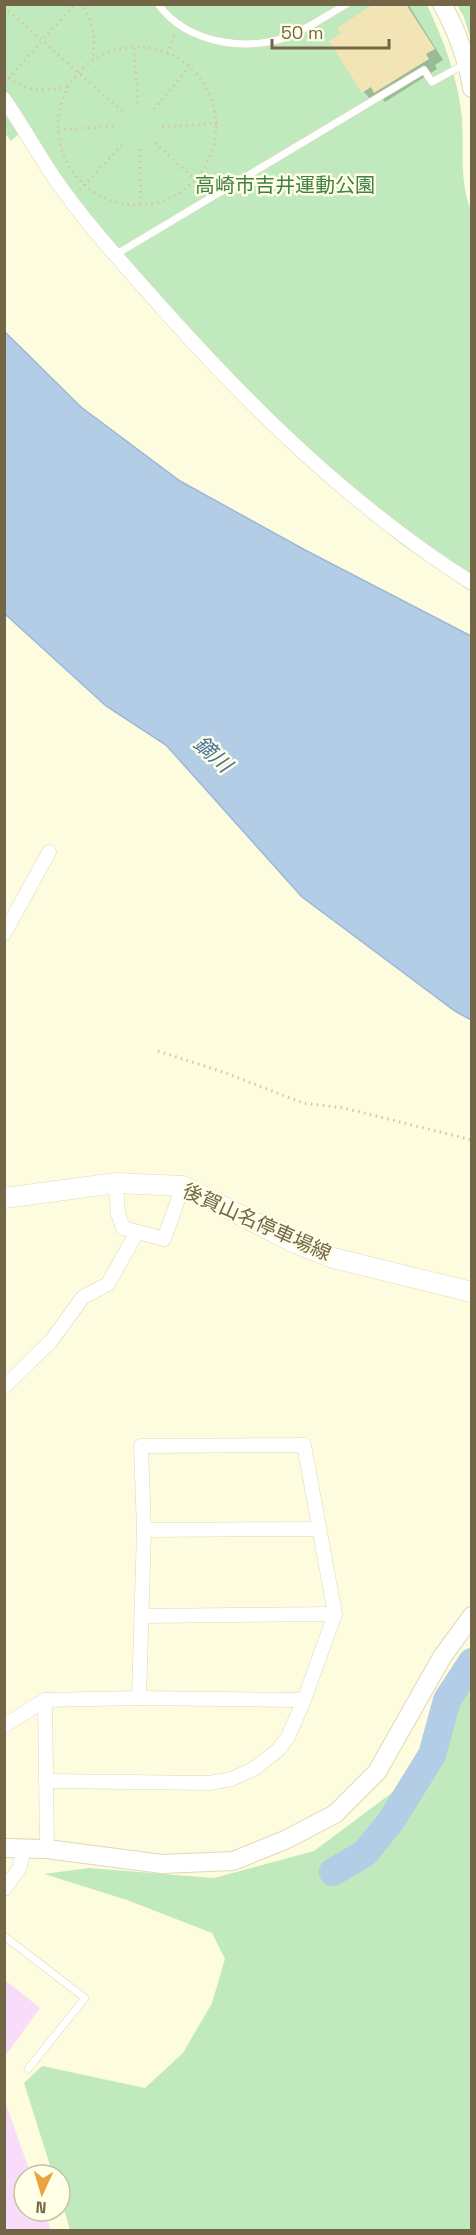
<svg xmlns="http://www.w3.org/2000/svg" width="476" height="2235" font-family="'Space Grotesk','Noto Sans JP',sans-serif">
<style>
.education{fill:#f8dcf9}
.green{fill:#c0eabe}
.water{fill:#b4cde6;stroke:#9ab8d8;stroke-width:1.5}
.shadow{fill:#0003}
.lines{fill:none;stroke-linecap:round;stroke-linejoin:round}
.river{stroke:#b4cde6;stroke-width:28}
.building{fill:#f3e4b6}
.service-casing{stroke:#ded8b8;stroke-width:8}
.minor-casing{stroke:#ded8b8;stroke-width:15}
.tertiary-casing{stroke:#ded8b8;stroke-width:20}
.secondary-casing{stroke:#e3dbb6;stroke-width:21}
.path{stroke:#d7c79a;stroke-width:3;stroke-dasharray:1.5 4.5;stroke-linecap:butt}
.service{stroke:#fff;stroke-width:7}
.minor{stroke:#fff;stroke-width:14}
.tertiary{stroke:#fff;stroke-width:18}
.secondary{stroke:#fff;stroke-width:20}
.labels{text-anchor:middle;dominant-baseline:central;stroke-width:5;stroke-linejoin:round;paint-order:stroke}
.park-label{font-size:20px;fill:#408044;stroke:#fffee6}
.street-label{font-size:20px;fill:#736646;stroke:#fffee6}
.water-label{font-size:21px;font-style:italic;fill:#48719d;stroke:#fffee6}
</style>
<rect width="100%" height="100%" fill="#fdfcdf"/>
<g class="education">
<path d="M5 1980 40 2008 5 2056H4Z"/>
<path d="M4 2099 31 2175H24V2211H44L51 2230H5Z"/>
</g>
<g class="green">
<path d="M4 5H427C444 41 458 78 462 118 464 148 459 182 471 210V592L401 544 343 496 280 439 19 134 11 141 4 132Z"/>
<path d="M457 5H471L470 37 464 17Z"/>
<path d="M471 1678V2230H70L60 2196V2175H53L24 2083 42 2066 145 2088 183 2053 212 2003 225 1959 212 1933 127 1900 44 1874 89 1868 214 1878 314 1851 397 1789 435 1722Z"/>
</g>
<path class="water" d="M5 332 81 407 180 481 305 550 471 636V1020L455 1011 302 897 166 745 106 706 5 614Z"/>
<path class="shadow" d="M377 4H408L443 60 435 65 437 69 385 102 381 97 373 102 364 92 343 34Z"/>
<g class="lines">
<path class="river" d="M333 1872 365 1853 391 1821 432 1755 447 1700 472 1662"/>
</g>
<path class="building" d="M374 4H406L435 49 426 54 429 59 374 93 371 87 362 93 329 41 341 33 337 28Z"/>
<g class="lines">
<g class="service-casing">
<g id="service">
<path d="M158 4C187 44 250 54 294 34 312 26 329 14 347 4"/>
<path d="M115 255 424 70 432 82 465 64"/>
<path d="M4 1936 85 1998 28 2069"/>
</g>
</g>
<g class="minor-casing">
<g id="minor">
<path d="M4 99C21 124 36 150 53 176 85 223 125 266 163 309 255 412 355 509 472 583"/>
<path d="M4 934 49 852"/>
<path d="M116 1183 118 1213 123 1228 164 1239 183 1186"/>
<path d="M4 1387 51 1341 83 1297 108 1284 137 1232"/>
<path d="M144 1530 319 1529"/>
<path d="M143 1616 335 1614"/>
<path d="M45 1700 47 1849"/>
<path d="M4 1726 45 1700 139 1698 304 1700"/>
<path d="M48 1781 209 1783 232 1779 255 1768 278 1750 288 1737 304 1700 335 1614 304 1445 141 1446 144 1530 139 1698"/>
<path d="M4 1889 19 1869 24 1849"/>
</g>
</g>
<g class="tertiary-casing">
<g id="tertiary">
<path d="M442 4C457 31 467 58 472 88"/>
<path d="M4 1848 47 1849 162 1864 233 1861 285 1840 335 1814 377 1772 442 1657 472 1616"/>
</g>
</g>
<g class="secondary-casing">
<path id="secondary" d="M4 1198 116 1183 183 1186 295 1243 333 1258 472 1292"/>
</g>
<g class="path">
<path d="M79 4C96 19 94 39 93 60"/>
<path d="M4 7 122 111"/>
<circle cx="137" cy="126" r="79"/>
<path d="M134 48 138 104"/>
<path d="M167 54 175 33"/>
<path d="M4 74C27 92 39 92 67 87"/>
<path d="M4 83 75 4"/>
<path d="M154 109 189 67"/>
<path d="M162 127 217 123"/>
<path d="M58 130 116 126"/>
<path d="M155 143 205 189"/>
<path d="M140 149 141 206"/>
<path d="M80 190 123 144"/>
<path d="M158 1051 223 1072 303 1103 344 1108 472 1140"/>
</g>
<use href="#service" class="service"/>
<use href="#minor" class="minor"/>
<use href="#tertiary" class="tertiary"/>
<use href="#secondary" class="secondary"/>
</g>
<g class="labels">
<g class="park-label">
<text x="285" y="185">高崎市吉井運動公園</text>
</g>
<g class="street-label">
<text transform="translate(257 1222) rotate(24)">後賀山名停車場線</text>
</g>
<g class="water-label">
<text transform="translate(213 754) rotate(42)">鏑川</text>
</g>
</g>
<rect width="476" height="2235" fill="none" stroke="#736646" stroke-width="12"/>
<g transform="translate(42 2193) rotate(184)"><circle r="28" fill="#fffee6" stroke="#c7c1a6" stroke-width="1.5"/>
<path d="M0-4.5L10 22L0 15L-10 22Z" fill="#eba340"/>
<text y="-9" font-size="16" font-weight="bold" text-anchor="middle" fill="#736646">N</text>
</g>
<path d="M272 39v9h117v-9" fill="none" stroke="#736646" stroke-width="3"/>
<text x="281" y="39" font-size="18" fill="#736646" stroke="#fffee6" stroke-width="4.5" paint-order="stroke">50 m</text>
</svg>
